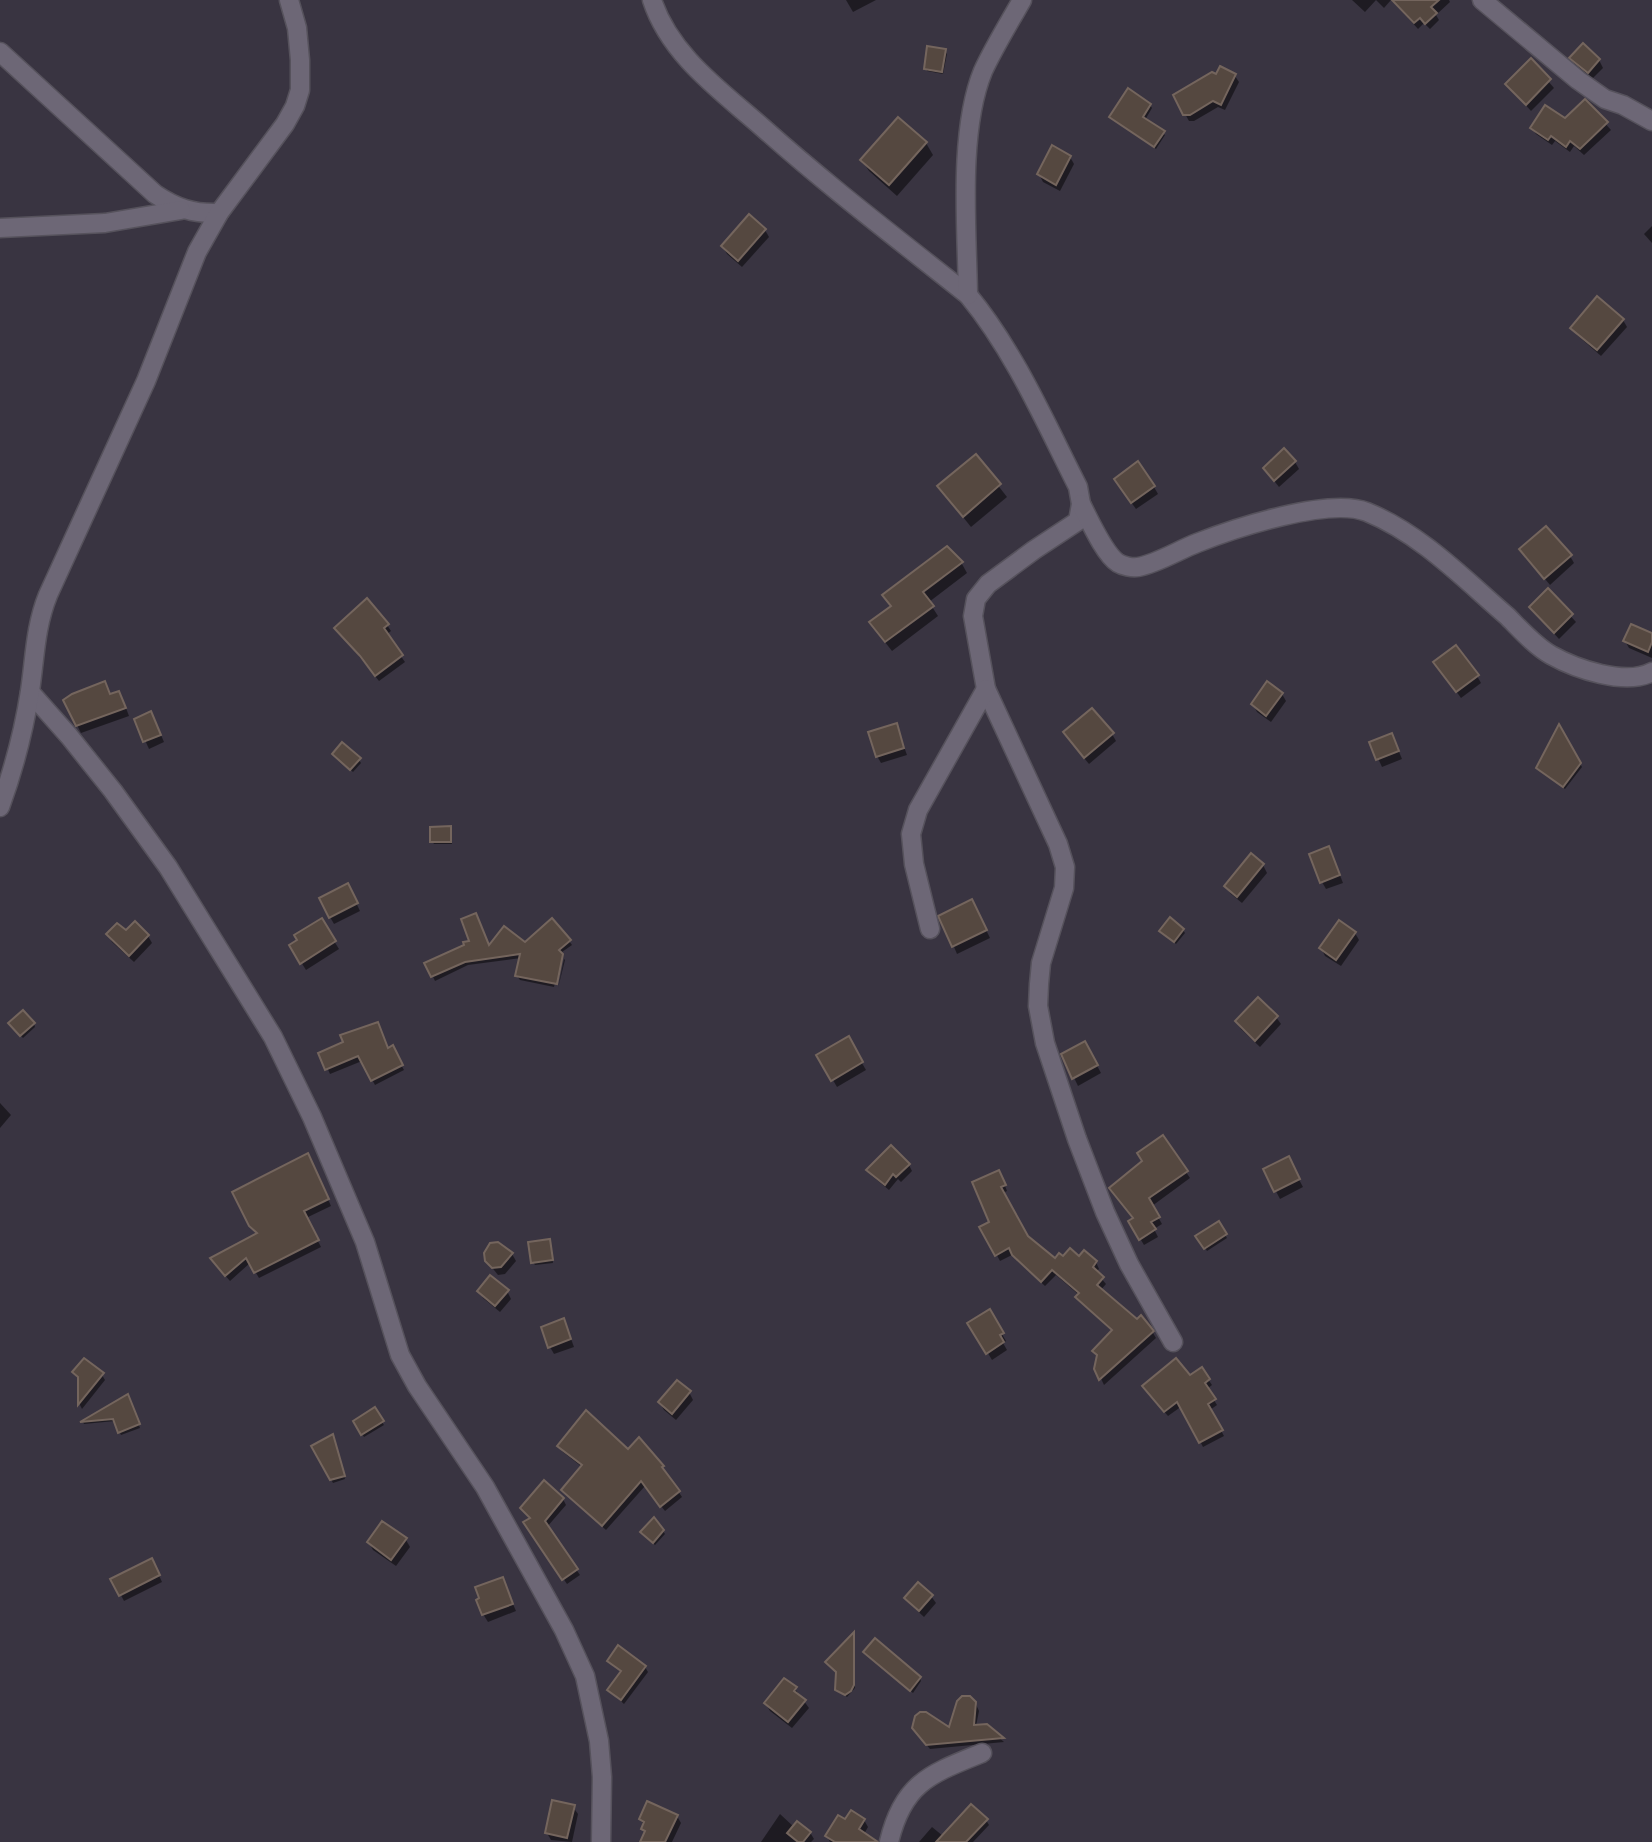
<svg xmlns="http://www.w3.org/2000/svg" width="1652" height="1842" font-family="'PT Serif',serif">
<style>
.shadow{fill:#0007}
.building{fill:#554840;stroke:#74655d;stroke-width:2}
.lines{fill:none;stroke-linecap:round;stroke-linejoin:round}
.street-casing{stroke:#56525c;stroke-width:21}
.street{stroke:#6d6776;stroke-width:18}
</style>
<rect width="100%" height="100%" fill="#393441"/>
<g class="shadow">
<path d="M846 0H876L853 12Z"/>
<path d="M1352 0H1391L1384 8 1376 0 1365 12Z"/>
<path d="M1392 0H1449L1450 2 1436 15 1439 20 1430 29 1424 23 1418 29Z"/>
<path d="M1583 45 1599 60 1603 68 1592 79 1575 65 1571 58Z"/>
<path d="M945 51 947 54 943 74 927 71 926 68Z"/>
<path d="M1531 61 1554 88 1531 111 1507 84Z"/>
<path d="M1235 76 1239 82 1225 110 1218 107 1194 121H1189L1175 96Z"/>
<path d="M1585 101 1611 130 1584 155 1574 146 1570 152 1555 141 1552 145 1536 134 1532 128 1565 120Z"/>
<path d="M1150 105 1152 108 1145 120 1165 135 1156 149 1111 117Z"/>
<path d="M898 119 926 143 933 155 897 196 869 171 862 160Z"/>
<path d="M1070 157 1074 164 1060 191 1043 182 1039 174Z"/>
<path d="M1652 226V243L1644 234Z"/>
<path d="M765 230 769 237 742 267 727 254 723 247Z"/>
<path d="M1623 320 1627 327 1601 356 1577 335 1572 328Z"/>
<path d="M975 456 1007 497 971 527 939 487Z"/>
<path d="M1295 462 1299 469 1279 487 1265 469Z"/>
<path d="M1120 487H1154L1158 494 1136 509Z"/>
<path d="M947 548 962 564 967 573 929 602 938 616 892 651 877 632 892 607 884 595Z"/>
<path d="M1521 550 1570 556 1574 563 1550 585Z"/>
<path d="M1548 591 1576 622 1559 639 1531 608Z"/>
<path d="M387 625 391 631 386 635 405 662 379 681 336 628Z"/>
<path d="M1652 635V658L1629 648 1625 641Z"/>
<path d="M1440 669 1477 676 1481 683 1461 698Z"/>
<path d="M109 691 111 696 123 700 129 716 81 733 65 701Z"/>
<path d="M1282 694 1286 701 1271 722 1257 712 1253 704Z"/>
<path d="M136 720 155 721 164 742 149 749Z"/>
<path d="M896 725 907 755 881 763 877 756Z"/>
<path d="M1559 728 1582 767 1565 789 1538 768Z"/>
<path d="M1112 734 1116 741 1089 764 1069 740Z"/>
<path d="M1395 742 1402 759 1382 767 1371 743Z"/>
<path d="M336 757 359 760 361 763 353 772Z"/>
<path d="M450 828 452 844H434L432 841Z"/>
<path d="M1332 855 1343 883 1326 889 1322 882Z"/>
<path d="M1263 865 1267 873 1242 903 1231 894 1226 887Z"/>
<path d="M351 892 360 911 334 924 330 917Z"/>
<path d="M976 909 990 938 957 954 941 916Z"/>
<path d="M321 920 339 949 306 970 291 946Z"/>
<path d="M1183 930 1185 933 1176 944 1161 931Z"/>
<path d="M126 933 148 936 152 943 134 962 112 942 108 935Z"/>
<path d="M1355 933 1359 940 1341 966 1325 956 1321 948Z"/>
<path d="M569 941 572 945 562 952 554 987 520 980 517 976 521 958 468 965 435 981 427 964 489 948Z"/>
<path d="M564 959 565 960 558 988Z"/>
<path d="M1276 1017 1281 1024 1260 1047 1241 1029 1237 1022Z"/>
<path d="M34 1024 35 1027 23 1038 12 1027Z"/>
<path d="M848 1039 866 1070 837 1087 819 1056Z"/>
<path d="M1085 1043 1101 1073 1078 1086 1063 1055Z"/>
<path d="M392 1048 404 1070 375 1085 362 1061 330 1074 321 1054 388 1050Z"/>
<path d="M0 1103 11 1115 0 1128Z"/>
<path d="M1288 1159 1303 1187 1280 1199 1265 1170Z"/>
<path d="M311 1161 331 1206 306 1218 321 1247 259 1278 250 1263 230 1281 215 1264 257 1234 251 1225Z"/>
<path d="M909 1165 912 1171 901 1182 898 1179 889 1190 872 1176 869 1170Z"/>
<path d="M1186 1172 1190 1178 1152 1206 1162 1224 1154 1229 1158 1237 1144 1245 1130 1222 1135 1219 1111 1188Z"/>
<path d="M1002 1178 1007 1191 1003 1193 1027 1238 1055 1260 1079 1258 1096 1262 1099 1269 1096 1272 1106 1284 1100 1291 1137 1321 1150 1328 1156 1338 1104 1385 1096 1368 1098 1357 1095 1351 1113 1332 1081 1303 1077 1297 1079 1295 1056 1275 1045 1286 1018 1261 1014 1254 1000 1261 982 1228 991 1223Z"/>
<path d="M1218 1223 1227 1238 1207 1251 1198 1236Z"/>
<path d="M550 1244 553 1263 535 1265 533 1262Z"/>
<path d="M512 1254 516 1261 505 1274 498 1275 490 1265Z"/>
<path d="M479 1291H507L511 1299 500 1312 483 1298Z"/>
<path d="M989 1312 1006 1341 1003 1343 1007 1350 992 1360 970 1323Z"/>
<path d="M567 1328 574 1347 554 1354 550 1347Z"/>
<path d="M1201 1369 1212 1385 1207 1389 1217 1405 1210 1410 1224 1436 1203 1447 1182 1406 1168 1416 1147 1392 1190 1377Z"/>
<path d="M74 1373 102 1375 105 1380 82 1409 80 1405 79 1380Z"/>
<path d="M689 1392 693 1400 676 1420 664 1410 660 1403Z"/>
<path d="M128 1397 140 1428 121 1435 115 1421 84 1424 83 1422Z"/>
<path d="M374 1410 384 1425 364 1437 355 1422Z"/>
<path d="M333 1436 345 1479 333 1483 313 1447Z"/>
<path d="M559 1446 628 1451 662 1467 682 1497 665 1511 645 1486 606 1530 567 1495 564 1490 582 1467 563 1452Z"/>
<path d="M563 1499 566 1505 547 1527 580 1575 567 1584 529 1528 530 1520 522 1509Z"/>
<path d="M663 1531 665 1534 655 1545 642 1533Z"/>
<path d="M406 1540 410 1547 396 1566 373 1550 369 1543Z"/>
<path d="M155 1567 162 1582 124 1601 113 1580Z"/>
<path d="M502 1579 516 1611 488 1622 483 1614 481 1599Z"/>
<path d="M931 1596 936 1603 924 1617 911 1605 907 1598Z"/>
<path d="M854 1634 855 1688 847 1697 837 1689Z"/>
<path d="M865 1652 920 1678 921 1681 913 1693Z"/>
<path d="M609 1661 645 1667 648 1672 624 1704 609 1690 622 1673Z"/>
<path d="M795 1689 809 1708 792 1728 770 1711 766 1704Z"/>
<path d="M974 1700 979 1711 976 1726H986L1004 1742 930 1749 919 1736 949 1729Z"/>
<path d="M573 1807 578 1814 572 1842 551 1840 547 1833Z"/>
<path d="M780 1814 794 1827 797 1823 811 1834 814 1839 811 1842H761Z"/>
<path d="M677 1816 681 1823 672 1842H642L646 1834 641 1819Z"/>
<path d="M864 1820 868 1827 864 1834 873 1842H830L827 1836 846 1822Z"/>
<path d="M986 1820 989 1825 973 1842H919L932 1827 943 1836Z"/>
</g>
<g class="building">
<path d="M1392 0H1439L1431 7 1437 13 1425 24 1420 18 1414 23Z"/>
<path d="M1583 43 1600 59 1588 73 1569 58Z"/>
<path d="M927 46 946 49 942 72 924 69Z"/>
<path d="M1531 58 1551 79 1526 105 1505 84Z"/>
<path d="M1220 66 1236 74 1221 105 1213 101 1190 115H1183L1173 95 1212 72 1216 74Z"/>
<path d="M1128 88 1151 104 1143 117 1165 131 1154 147 1109 117Z"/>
<path d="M1585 99 1608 122 1580 149 1570 141 1566 147 1551 136 1548 140 1530 128 1545 105 1565 118Z"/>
<path d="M898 117 927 142 889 185 860 160Z"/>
<path d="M1052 145 1071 156 1056 185 1037 174Z"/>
<path d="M749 214 766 229 738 261 721 246Z"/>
<path d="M1597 296 1624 319 1597 350 1570 328Z"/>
<path d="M1284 448 1296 461 1274 481 1263 468Z"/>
<path d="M976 454 1001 484 963 517 937 486Z"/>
<path d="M1138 461 1155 486 1131 503 1114 479Z"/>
<path d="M1546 526 1572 555 1544 579 1519 549Z"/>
<path d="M947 546 963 562 923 592 934 606 885 642 869 622 891 606 882 595Z"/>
<path d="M1548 588 1573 614 1554 633 1529 607Z"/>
<path d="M367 598 389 624 384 628 403 655 375 676 360 656 334 628Z"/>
<path d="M1631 624 1652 633V642L1648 652 1623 641Z"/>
<path d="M1456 645 1479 675 1456 692 1433 662Z"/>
<path d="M105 681 110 694 119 691 126 708 76 726 63 700 72 694Z"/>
<path d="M1267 681 1283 693 1266 716 1251 704Z"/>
<path d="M1092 708 1114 733 1084 758 1063 732Z"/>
<path d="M151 711 161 735 143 742 134 719Z"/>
<path d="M897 723 904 748 876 757 868 732Z"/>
<path d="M1559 724 1581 763 1563 787 1536 768Z"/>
<path d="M1392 733 1399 751 1376 760 1369 742Z"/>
<path d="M342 742 361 758 350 770 332 754Z"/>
<path d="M451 826V842H430V827Z"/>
<path d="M1329 846 1340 875 1320 883 1309 854Z"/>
<path d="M1251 853 1264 864 1237 897 1224 886Z"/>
<path d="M348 883 358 903 329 918 319 898Z"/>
<path d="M972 899 987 930 952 947 938 916Z"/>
<path d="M476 913 489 945 504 926 525 942 552 918 571 940 559 950 563 954 557 984 515 976 520 954 465 962 431 977 424 963 464 945 463 942 469 941 461 919Z"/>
<path d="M1170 917 1184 929 1174 942 1159 931Z"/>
<path d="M322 918 336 941 300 964 289 945 297 940 294 935Z"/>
<path d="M1339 920 1356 932 1336 960 1319 948Z"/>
<path d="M135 921 149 935 129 956 106 934 117 923 126 930Z"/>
<path d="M1258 997 1278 1016 1255 1041 1235 1021Z"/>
<path d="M23 1010 35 1023 20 1036 8 1023Z"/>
<path d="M378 1022 388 1048 393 1045 403 1065 371 1081 358 1056 325 1070 318 1053 343 1042 340 1035Z"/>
<path d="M849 1036 863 1062 831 1081 816 1055Z"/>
<path d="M1085 1041 1098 1065 1072 1079 1061 1054Z"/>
<path d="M1163 1135 1188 1171 1149 1198 1160 1217 1151 1222 1156 1229 1139 1240 1128 1221 1133 1218 1109 1188 1142 1161 1137 1153Z"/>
<path d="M891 1145 910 1164 896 1177 893 1174 885 1185 866 1170Z"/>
<path d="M308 1153 329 1199 304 1211 319 1240 254 1273 246 1258 225 1276 210 1258 257 1233 249 1226 232 1192Z"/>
<path d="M1289 1156 1300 1179 1274 1192 1263 1169Z"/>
<path d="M999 1170 1006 1185 1001 1187 1028 1236 1055 1258 1059 1253 1063 1256 1070 1248 1079 1256 1084 1250 1097 1261 1093 1267 1104 1277 1097 1285 1137 1319 1141 1315 1154 1331 1099 1380 1094 1369 1097 1355 1092 1351 1112 1330 1075 1297 1079 1293 1052 1270 1041 1282 1012 1255 1009 1248 995 1256 979 1227 989 1222 972 1182Z"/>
<path d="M1219 1221 1227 1234 1204 1249 1195 1236Z"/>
<path d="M550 1239 553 1260 531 1263 528 1242Z"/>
<path d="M498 1242 513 1253 501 1267 492 1268 485 1261 484 1253 490 1243Z"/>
<path d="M490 1275 509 1290 495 1306 477 1291Z"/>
<path d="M990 1309 1004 1333 1000 1335 1004 1342 986 1354 967 1323Z"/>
<path d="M564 1318 571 1339 548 1348 541 1327Z"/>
<path d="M84 1358 104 1373 78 1405V1377L72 1372Z"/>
<path d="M1176 1358 1190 1375 1202 1367 1210 1379 1205 1383 1216 1399 1208 1404 1223 1430 1199 1443 1177 1402 1164 1412 1142 1386Z"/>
<path d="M677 1380 691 1391 672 1414 658 1402Z"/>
<path d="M128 1394 140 1424 118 1433 113 1419 80 1422Z"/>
<path d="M375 1407 384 1421 361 1435 353 1421Z"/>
<path d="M586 1410 628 1449 639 1437 664 1466 662 1467 680 1491 660 1507 641 1481 602 1526 561 1490 582 1465 557 1446Z"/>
<path d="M333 1434 345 1476 330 1480 311 1446Z"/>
<path d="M544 1480 564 1498 545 1521 578 1569 562 1580 523 1522 530 1518 520 1508Z"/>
<path d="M654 1517 664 1530 653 1543 640 1532Z"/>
<path d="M382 1521 407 1538 391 1560 367 1542Z"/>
<path d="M152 1558 160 1575 119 1596 110 1579Z"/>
<path d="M503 1577 513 1604 482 1615 476 1600 479 1598 475 1587Z"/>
<path d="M918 1582 933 1595 919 1611 904 1598Z"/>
<path d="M854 1632V1685L851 1691 845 1695 835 1690 836 1672 825 1662Z"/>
<path d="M875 1638 921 1677 910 1691 863 1652Z"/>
<path d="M618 1645 646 1666 621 1700 607 1690 621 1671 607 1661Z"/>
<path d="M784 1678 797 1687 794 1691 806 1700 788 1722 764 1703Z"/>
<path d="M962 1696H970L976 1702 974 1725 987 1724 1004 1738 926 1745 912 1728 915 1716 920 1712H926L949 1727 957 1701Z"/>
<path d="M552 1800 575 1805 567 1838 545 1833Z"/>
<path d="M647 1801 678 1815 665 1842H640L645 1831 641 1829 644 1822 639 1819Z"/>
<path d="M971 1804 988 1819 966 1842H936Z"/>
<path d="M851 1810 865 1819 859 1829 878 1842H835L825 1836 838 1815 845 1819Z"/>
<path d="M797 1821 811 1832 803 1842H798L787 1833Z"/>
</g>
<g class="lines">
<g class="street-casing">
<g id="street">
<path d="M652 0C670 55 720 90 762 127 828 186 899 240 968 295 1015 352 1045 422 1078 487L1081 504 1078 521 1034 550 988 584 976 599 973 616 986 689 1058 844 1065 867 1064 888 1041 963 1039 984 1038 1006 1045 1043 1077 1139 1105 1212 1129 1264 1173 1342"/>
<path d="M1482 0 1578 80 1605 99 1623 105 1652 121"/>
<path d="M0 52 155 194C176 208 193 214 219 213"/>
<path d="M0 228 105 223 181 210"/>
<path d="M968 295C967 229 958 132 983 71 994 47 1009 23 1022 0"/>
<path d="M1081 504C1089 519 1104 554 1118 563 1123 566 1132 568 1138 567 1156 564 1179 550 1197 543 1235 528 1329 497 1367 512 1421 534 1464 579 1507 616 1520 629 1535 646 1551 655 1576 669 1625 686 1652 672"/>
<path d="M30 692 69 736 113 791 168 867 273 1037 312 1117 365 1242 400 1355 417 1386 485 1487 564 1630 585 1676 599 1741 602 1777 601 1842"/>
<path d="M0 807C13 771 24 730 30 691 35 658 35 627 48 595L146 381 197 252 219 213 285 124 295 106 300 90V60L297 28 289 0"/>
<path d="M930 929 914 864 911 834 918 810 986 689"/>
<path d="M889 1842C903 1783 930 1774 982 1753"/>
</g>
</g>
<use href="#street" class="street"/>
</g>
</svg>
